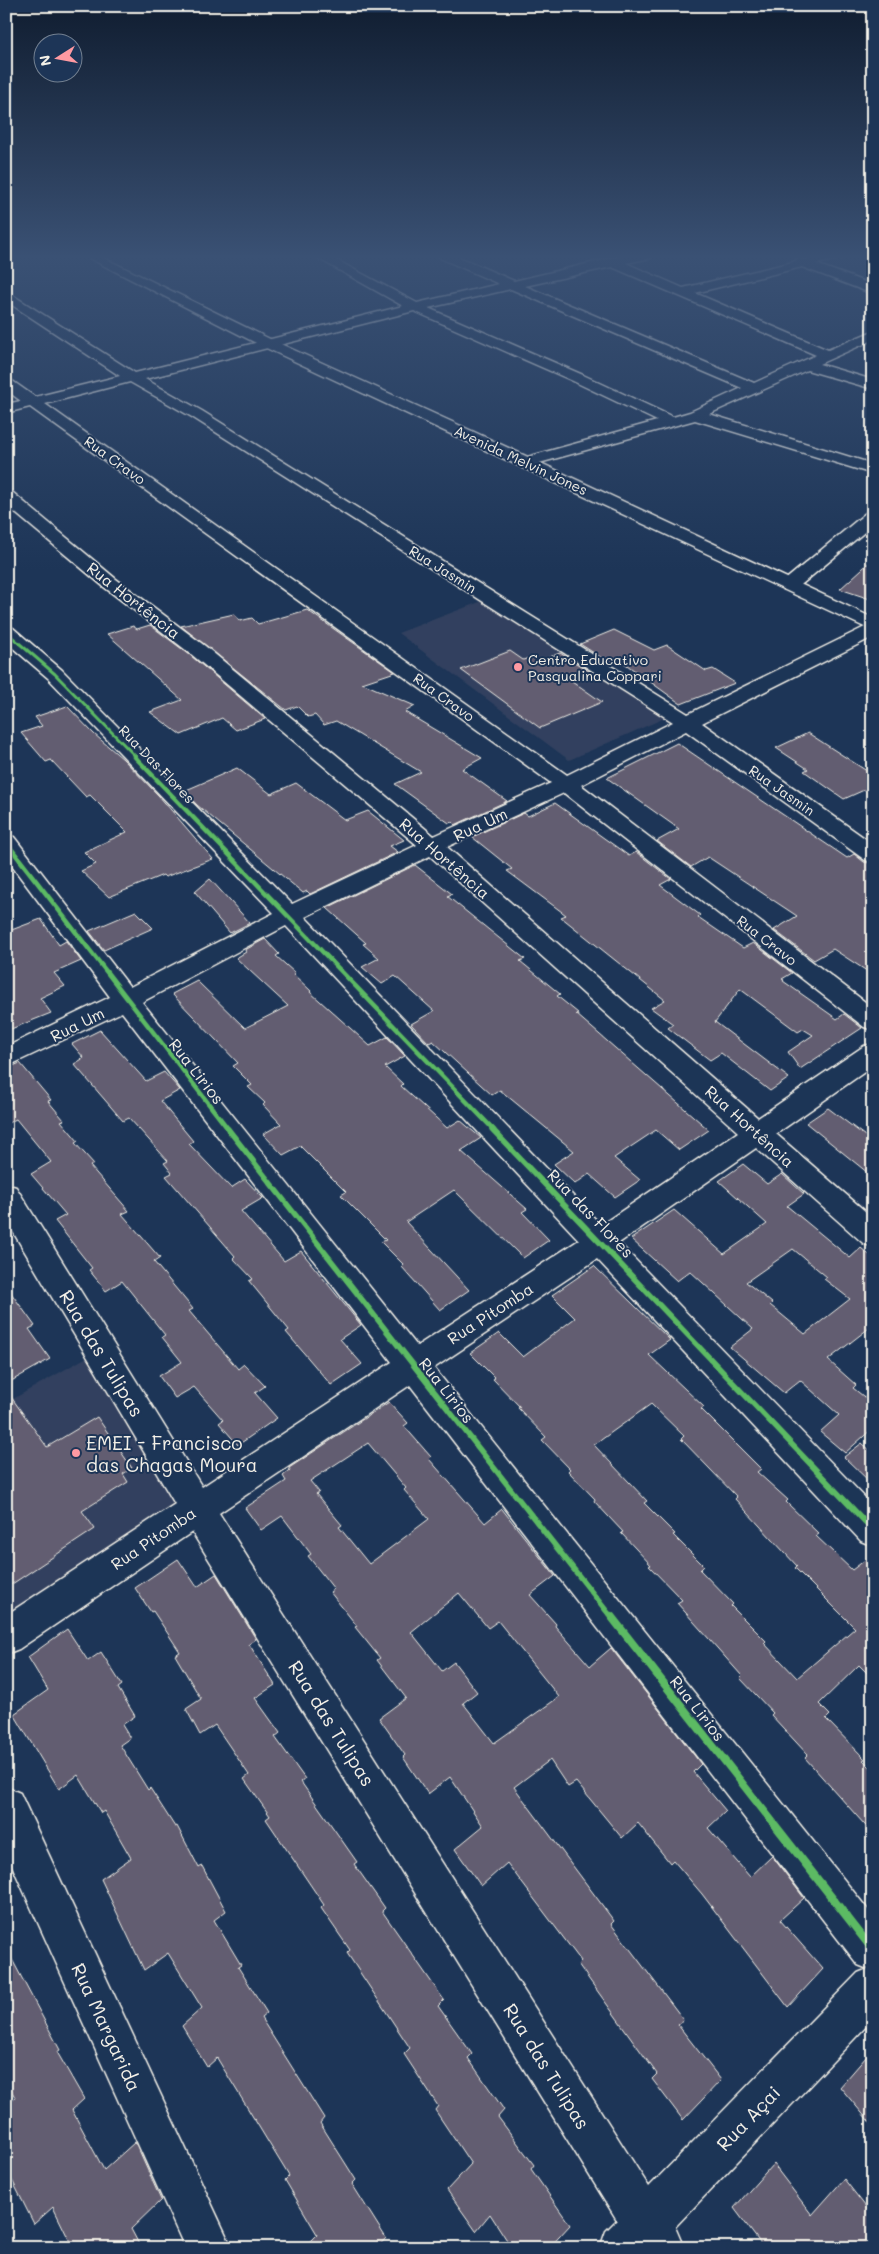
<svg xmlns="http://www.w3.org/2000/svg" width="879" height="2254" font-family="Mali,sans-serif">
<style>
.built{fill:#32415f}
.building{fill:#625d71;stroke:#f4f1e8;fill-rule:evenodd}
.lines{fill:none;stroke-linecap:round;stroke-linejoin:round}
.street-casing{stroke:#f4f1e8;stroke-width:3}
.secondary-casing{stroke:#f4f1e8;stroke-width:3}
.street{fill:#1d3557;fill-rule:evenodd}
.secondary{fill:#1d3557;fill-rule:evenodd}
.cycleway-far3-casing{stroke:#1d3557;stroke-width:5}
.cycleway-far2-casing{stroke:#1d3557;stroke-width:7}
.cycleway-far1-casing{stroke:#1d3557;stroke-width:9}
.cycleway-casing{stroke:#1d3557;stroke-width:11}
.cycleway-far3{stroke:#5cba63;stroke-width:3}
.cycleway-far2{stroke:#5cba63;stroke-width:4.5}
.cycleway-far1{stroke:#5cba63;stroke-width:5.5}
.cycleway{stroke:#5cba63;stroke-width:8}
.poi-dot{fill:#ff9aa2;stroke:#1d3557;stroke-width:2}
.labels{text-anchor:middle;dominant-baseline:central;stroke-width:4;stroke-linejoin:round;paint-order:stroke}
.far-street-label{font-size:14px;fill:#f4f1e8;stroke:#1d3557}
.far-poi-label{font-size:14px;fill:#f4f1e8;stroke:#1d3557;text-anchor:start}
.street-label{font-size:16px;fill:#f4f1e8;stroke:#1d3557}
.near-street-label{font-size:19px;fill:#f4f1e8;stroke:#1d3557}
.near-poi-label{font-size:19px;fill:#f4f1e8;stroke:#1d3557;text-anchor:start}
</style>
<rect width="100%" height="100%" fill="#1d3557"/>
<filter id="ink" filterUnits="userSpaceOnUse"><feTurbulence type="fractalNoise" baseFrequency=".02" numOctaves="2"/><feDisplacementMap in="SourceGraphic" scale="10" xChannelSelector="R" yChannelSelector="G"/><feConvolveMatrix kernelMatrix="1 2 1 2 8 2 1 2 1" color-interpolation-filters="sRGB"/></filter>
<g filter="url(#ink)">
<g class="built">
<path d="M485 600 667 717 569 760 398 633Z"/>
<path d="M87 1357 177 1503 6 1614V1403Z"/>
</g>
<g class="building">
<path d="M873 559V600L840 589Z"/>
<path d="M307 610 395 672 362 683 415 706 405 712 482 758 462 769 507 801 455 825 452 822 449 823 395 784 421 772 336 721 324 725 315 715 308 717 297 706 286 710 181 626 234 614 240 621 252 618 258 624Z"/>
<path d="M150 625 190 655 265 719 236 730 222 718 181 735 150 712 182 700 107 634 133 626 137 629Z"/>
<path d="M614 630 654 650 667 645 706 671 713 669 735 683 681 704 620 660 611 664 580 644Z"/>
<path d="M510 651 523 660 532 657 539 661 560 653 592 673 572 681 602 702 540 728 461 670Z"/>
<path d="M67 706 94 734 123 759 159 796 213 859 165 877 163 875 109 897 81 871 96 864 84 852 127 832 90 795 86 797 51 760 46 762 21 733 42 726 35 717Z"/>
<path d="M808 733 873 775V786L844 799 804 771 808 769 776 748Z"/>
<path d="M677 743 847 858 854 854 864 862 873 864V975L833 949 814 960 774 930 797 916 708 857 691 867 657 841 679 829 607 778Z"/>
<path d="M237 768 271 794 296 783 345 820 368 811 404 840 390 846 398 852 310 894 307 891 303 893 197 805 184 791Z"/>
<path d="M555 803 629 856 636 852 671 879 660 885 700 915 698 917 743 948 753 943 792 973 782 979 784 980 783 981 837 1019 844 1014 862 1028 800 1069 788 1052 813 1035 803 1029 798 1032 740 989 715 1022 789 1078 770 1091 721 1053 710 1060 668 1028 673 1024 651 1008 665 1000 561 917 566 915 507 871 512 869 472 837 524 813 528 816Z"/>
<path d="M415 865 452 894 447 896 525 959 520 961 560 994 557 996 578 1013 576 1014 709 1130 679 1150 656 1130 614 1158 640 1180 615 1197 589 1174 575 1184 554 1164 574 1151 500 1090 492 1095 433 1041 429 1043 411 1024 434 1011 395 976 382 984 362 967 379 958 363 944 366 943 327 908Z"/>
<path d="M210 879 250 923 230 933 195 892Z"/>
<path d="M136 911 153 928 104 950 89 931Z"/>
<path d="M41 919 59 945 66 941 81 961 54 973 65 986 40 998 51 1013 6 1031V932Z"/>
<path d="M265 939 279 954 276 956 295 973 293 974 311 991 310 992 370 1046 387 1037 405 1056 385 1067 403 1084 401 1086 447 1128 460 1120 481 1138 461 1151 527 1209 522 1212 549 1240 523 1258 454 1190 406 1222 469 1290 440 1310 402 1267 404 1265 381 1242 386 1240 341 1195 346 1192 300 1146 283 1155 263 1134 281 1124 263 1105 265 1103 248 1087 252 1085 233 1066 238 1063 172 994 197 981 245 1028 288 1006 236 958 246 952 245 950Z"/>
<path d="M100 1030 146 1081 164 1072 180 1090 160 1101 193 1141 189 1144 231 1188 245 1179 263 1198 241 1211 284 1261 301 1251 361 1325 340 1339 362 1364 331 1385 286 1332 289 1330 249 1281 253 1279 233 1258 235 1256 166 1176 172 1173 164 1163 168 1161 129 1118 123 1121 74 1064 84 1058 72 1044Z"/>
<path d="M20 1063 51 1100 48 1101 64 1120 61 1121 78 1141 75 1143 94 1164 90 1166 129 1211 122 1214 160 1258 154 1262 193 1309 189 1311 238 1369 244 1364 265 1386 255 1393 277 1418 238 1445 219 1423 223 1420 194 1387 175 1398 159 1376 182 1362 162 1337 165 1335 122 1281 106 1291 89 1270 92 1268 55 1221 66 1215 31 1174 51 1162 16 1119 6 1124V1069Z"/>
<path d="M828 1108 873 1142V1177L806 1123Z"/>
<path d="M743 1164 767 1184 782 1174 804 1194 787 1206 850 1258 861 1248 873 1258V1325L828 1360 856 1385 853 1388 873 1404V1428L845 1453 820 1432 839 1415 800 1380 784 1393 730 1347 753 1329 690 1271 677 1281 631 1239 674 1210 724 1254 767 1224 719 1181ZM793 1249 827 1277 824 1279 850 1299 805 1334 770 1305 772 1303 746 1282Z"/>
<path d="M594 1266 670 1340 649 1355 704 1407 701 1409 761 1469 757 1472 788 1500 786 1502 819 1534 816 1536 852 1570 873 1554V1679L859 1665 819 1704 830 1715 826 1719 865 1759 863 1760 873 1770V1834L805 1758 808 1755 771 1715 773 1713 740 1678 742 1676 677 1603 682 1600 649 1566 651 1565 621 1533 623 1532 594 1501 595 1499 568 1471 570 1469 542 1440 546 1437 518 1408 520 1407 493 1379 495 1378 470 1353 499 1333 523 1357 575 1318 552 1295ZM651 1404 684 1436 681 1439 737 1497 735 1499 797 1566 795 1568 855 1628 797 1678 764 1643 766 1641 731 1606 733 1604 700 1570 704 1566 673 1535 675 1534 644 1503 647 1501 594 1445Z"/>
<path d="M6 1286 35 1326 29 1329 50 1359 6 1384Z"/>
<path d="M6 1390 47 1447 97 1417 132 1468 123 1474 128 1482 82 1511 95 1529 6 1588Z"/>
<path d="M389 1402 408 1423 404 1426 431 1457 429 1459 485 1523 502 1509 555 1576 530 1595 556 1624 555 1626 590 1666 611 1648 701 1764 693 1772 726 1811 708 1828 750 1877 772 1856 804 1898 780 1920 823 1969 788 2007 702 1894 673 1860 670 1863 638 1823 622 1838 576 1782 568 1787 550 1760 514 1787 614 1921 611 1924 683 2019 678 2025 721 2080 683 2120 652 2079 657 2074 578 1964 581 1961 507 1863 481 1886 455 1849 483 1826 450 1777 428 1794 403 1757 405 1755 379 1718 406 1698 377 1660 380 1658 355 1627 357 1626 330 1592 334 1589 308 1556 311 1554 282 1516 261 1530 245 1508 286 1481 283 1476 290 1470 289 1468ZM368 1443 406 1488 404 1490 429 1519 369 1564 339 1527 342 1525 316 1494 319 1492 310 1481ZM459 1593 488 1628 498 1621 559 1697 494 1743 463 1703 477 1692 454 1662 442 1671 411 1632Z"/>
<path d="M862 1443 873 1453V1485L844 1457Z"/>
<path d="M178 1559 197 1587 216 1574 256 1639 249 1644 275 1685 255 1698 280 1733 275 1737 305 1779 301 1782 357 1862 354 1864 385 1908 382 1911 444 2000 438 2006 472 2054 468 2058 504 2110 498 2117 534 2165 531 2169 570 2225 549 2248H512L490 2214 476 2231 447 2190 471 2164 435 2110 438 2106 404 2054 410 2048 347 1953 350 1950 321 1908 324 1905 266 1819 270 1816 244 1779 249 1775 215 1725 200 1735 186 1709 201 1699 175 1655 180 1652 153 1611 151 1612 135 1588Z"/>
<path d="M67 1629 88 1661 101 1652 122 1685 118 1688 135 1716 122 1725 130 1738 120 1745 148 1790 150 1788 175 1827 177 1826 199 1868 202 1866 226 1911 214 1920 241 1965 238 1967 267 2013 261 2018 324 2118 320 2123 356 2180 352 2184 386 2238 377 2248H303L317 2234 285 2180 289 2176 217 2058 207 2067 182 2026 202 2008 168 1953 144 1970 101 1879 131 1858 104 1811 101 1813 78 1775 59 1789 14 1714 48 1690 28 1657Z"/>
<path d="M6 1948 60 2050 57 2052 84 2099 72 2110 104 2170 135 2142 161 2200 131 2229 141 2248H73L53 2207 34 2224 6 2168V2105L15 2097 6 2081Z"/>
<path d="M873 2049V2126L840 2087Z"/>
<path d="M773 2164 812 2215 844 2179 873 2216V2248H764L734 2208Z"/>
</g>
<g class="lines">
<g class="street-casing">
<g id="street">
<path d="M312 255H327L417 303 499 284 440 258 438 255H454L514 281 612 258 632 255H653L651 258 626 263 683 288 793 262 799 258 804 260 825 255H845L843 258 816 264 873 285V294L802 267 695 293 828 350 873 331V340L819 364 873 380V389L807 370 709 414 873 464V474L695 420 532 465H520L518 462 520 459 657 421 573 381 414 311 145 379 202 411 688 714 873 623V637L702 723 873 844V862L865 860 686 731 581 785 873 1008V1030L864 1027 564 793 447 847 758 1118 864 1046 873 1044V1066L776 1134 873 1218V1247L863 1243 756 1148 619 1243 873 1506V1546L861 1541 597 1259 434 1368 873 1916V2019L675 2227 684 2248H600L606 2231 617 2220 192 1532 19 1649 6 1654V1615L175 1504 6 1220V1184L16 1187 202 1487 392 1362 122 1012 6 1067V1047L110 997 6 858V835L14 837 130 987 274 913 48 678 6 642V626L13 628 62 670 292 904 417 845 191 654 104 587 6 505V491L12 492 116 579 205 646 434 836 551 783 30 407 6 413V404L21 401 6 390V379L11 380 35 397 120 376 6 301V291L135 373 403 306ZM612 267 816 355 754 383 525 286ZM511 289 742 388 690 412 673 417 583 375 428 308ZM130 382 192 417 673 722 567 775 45 404ZM430 856 738 1132 601 1225 305 917ZM286 926 579 1240 417 1346 142 1002ZM410 1385 858 1965 868 1969 858 1973 649 2187 219 1513Z"/>
<path d="M873 511V525L796 589 790 590 784 589 781 585 784 581 867 512Z"/>
<path d="M6 1787 20 1793 232 2248H185L6 1852Z"/>
</g>
</g>
<g class="secondary-casing">
<path id="secondary" d="M83 255H98L274 341 472 431 873 618V631L264 347Z"/>
</g>
<use href="#street" class="street"/>
<use href="#secondary" class="secondary"/>
<g class="cycleway-far3-casing">
<path id="cycleway-far3" d="M6 632 55 674 137 758"/>
</g>
<g class="cycleway-far2-casing">
<g id="cycleway-far2">
<path d="M135 757 494 1130"/>
<path d="M6 842 229 1130"/>
</g>
</g>
<g class="cycleway-far1-casing">
<g id="cycleway-far1">
<path d="M228 1129 612 1618"/>
<path d="M492 1129 873 1530"/>
</g>
</g>
<g class="cycleway-casing">
<path id="cycleway" d="M611 1616 873 1950"/>
</g>
<use href="#cycleway-far3" class="cycleway-far3"/>
<use href="#cycleway-far2" class="cycleway-far2"/>
<use href="#cycleway-far1" class="cycleway-far1"/>
<use href="#cycleway" class="cycleway"/>
</g>
</g>
<linearGradient id="sky" x2="0" y2="1"><stop stop-color="#101d30"/><stop offset="0.45" stop-color="#3a5174"/><stop offset="1" stop-color="#3a5174" stop-opacity="0"/></linearGradient>
<rect width="879" height="570" fill="url(#sky)"/>
<g class="poi-dot">
<circle cx="518" cy="667" r="5"/>
<circle cx="76" cy="1453" r="5"/>
</g>
<g class="labels">
<g class="far-street-label">
<text transform="translate(115 460) rotate(36)">Rua Cravo</text>
<text transform="translate(521 460) rotate(25)">Avenida Melvin Jones</text>
<text transform="translate(443 569) rotate(32)">Rua Jasmin</text>
<text transform="translate(444 697) rotate(36)">Rua Cravo</text>
<text transform="translate(157 764) rotate(46)">Rua Das Flores</text>
<text transform="translate(782 790) rotate(35)">Rua Jasmin</text>
<text transform="translate(767 940) rotate(38)">Rua Cravo</text>
</g>
<g class="far-poi-label">
<text x="528" y="659">Centro Educativo<tspan x="528" dy="16">Pasqualina Coppari</tspan></text>
</g>
<g class="street-label">
<text transform="translate(134 600) rotate(38)">Rua Hortência</text>
<text transform="translate(480 824) rotate(-25)">Rua Um</text>
<text transform="translate(445 858) rotate(41)">Rua Hortência</text>
<text transform="translate(77 1024) rotate(-26)">Rua Um</text>
<text transform="translate(197 1071) rotate(52)">Rua Lirios</text>
<text transform="translate(750 1126) rotate(42)">Rua Hortência</text>
<text transform="translate(591 1213) rotate(46)">Rua das Flores</text>
<text transform="translate(490 1313) rotate(-33)">Rua Pitomba</text>
<text transform="translate(447 1390) rotate(52)">Rua Lirios</text>
<text transform="translate(153 1538) rotate(-34)">Rua Pitomba</text>
<text transform="translate(698 1708) rotate(52)">Rua Lirios</text>
</g>
<g class="near-street-label">
<text transform="translate(102 1353) rotate(59)">Rua das Tulipas</text>
<text transform="translate(332 1723) rotate(58)">Rua das Tulipas</text>
<text transform="translate(107 2027) rotate(65)">Rua Margarida</text>
<text transform="translate(547 2066) rotate(58)">Rua das Tulipas</text>
<text transform="translate(748 2118) rotate(-46)">Rua Açai</text>
</g>
<g class="near-poi-label">
<text x="86" y="1442">EMEI - Francisco<tspan x="86" dy="22">das Chagas Moura</tspan></text>
</g>
</g>
<rect width="879" height="2254" fill="none" stroke="#1d3557" stroke-width="25"/>
<rect x="12" y="12" width="854" height="2229" fill="none" stroke="#f4f1e8" stroke-width="2" filter="url(#ink)"/>
<g transform="translate(58 58) rotate(259)"><circle r="24" fill="#1d3557" stroke="#738091"/>
<path d="M0-4L9 19L0 12L-9 19Z" fill="#ff9aa2"/>
<text y="-8" font-size="14" font-weight="bold" text-anchor="middle" fill="#f4f1e8">N</text>
</g>
</svg>
